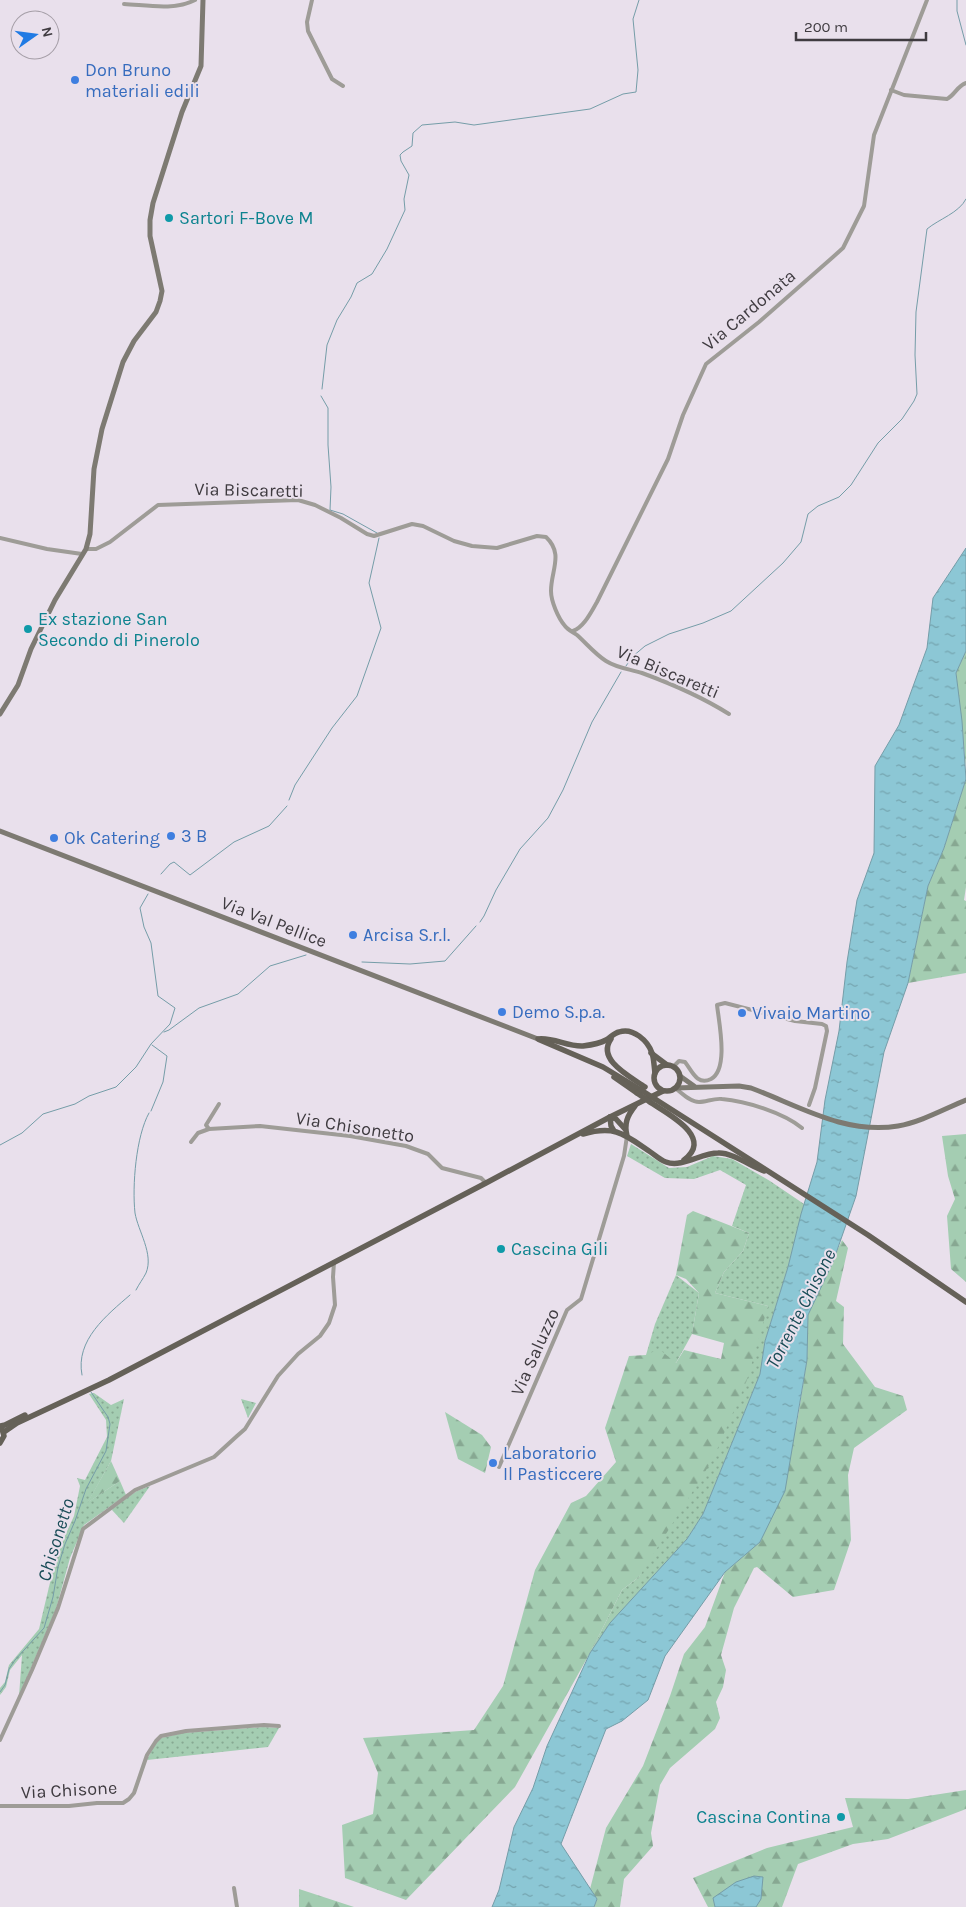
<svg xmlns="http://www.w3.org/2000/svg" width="966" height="1907" font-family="Karla,sans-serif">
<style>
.grass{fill:url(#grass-dots)}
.forest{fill:url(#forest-firs)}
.water{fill:url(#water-ripples);stroke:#759da8}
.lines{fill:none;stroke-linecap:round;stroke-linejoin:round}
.stream{stroke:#759da8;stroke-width:1}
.street{stroke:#9e9c97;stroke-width:4}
.secondary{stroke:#7d7a72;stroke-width:5}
.primary{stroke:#656158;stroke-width:5.5}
.primary-bridge{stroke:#656158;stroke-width:5.5}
.shop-dot{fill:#3f7fe0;stroke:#e9e0ec;stroke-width:2}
.culture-dot{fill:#0f9aa8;stroke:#e9e0ec;stroke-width:2}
.labels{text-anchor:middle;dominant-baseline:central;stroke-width:4;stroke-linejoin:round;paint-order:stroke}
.shop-label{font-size:18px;fill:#366cbe;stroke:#e9e0ec;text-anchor:start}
.culture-label{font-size:18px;fill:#0d838f;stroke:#e9e0ec;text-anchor:start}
.street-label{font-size:18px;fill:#3f3b40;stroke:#e9e0ec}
.water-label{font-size:19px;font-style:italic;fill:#194c57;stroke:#e9e0ec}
</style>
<defs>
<pattern id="grass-dots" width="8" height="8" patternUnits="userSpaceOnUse" patternTransform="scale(1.25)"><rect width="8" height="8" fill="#a4cdb2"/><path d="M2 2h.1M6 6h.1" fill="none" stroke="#87a892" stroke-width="1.8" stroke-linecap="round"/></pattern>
<pattern id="forest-firs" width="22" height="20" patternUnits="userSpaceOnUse" patternTransform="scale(1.25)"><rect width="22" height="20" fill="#a4cdb2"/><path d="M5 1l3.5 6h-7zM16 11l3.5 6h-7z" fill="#87a892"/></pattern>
<pattern id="water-ripples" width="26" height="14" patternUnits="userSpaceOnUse" patternTransform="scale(1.25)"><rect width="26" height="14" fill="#8cc7d5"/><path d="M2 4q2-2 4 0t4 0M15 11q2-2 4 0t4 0" fill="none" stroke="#74a3ae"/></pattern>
</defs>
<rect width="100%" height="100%" fill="#e9e0ec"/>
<g class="grass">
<path d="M631 1144 669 1168 687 1167 713 1156 732 1159 770 1181 804 1204 788 1267 765 1341 760 1374 703 1514 687 1539 608 1626 590 1653 622 1590 639 1577 768 1306 715 1293 724 1272 743 1251 749 1233 732 1226 746 1185 720 1170 694 1179 665 1178 627 1156Z"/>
<path d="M676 1275 699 1293 692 1334 676 1363 646 1355 655 1324Z"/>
<path d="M94 1393 111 1405 124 1399 111 1461 88 1502 120 1481 126 1495 84 1525 70 1558 56 1609 19 1696 22 1655 10 1670 6 1687 0 1695V1688L5 1682 9 1665 39 1629 57 1553 74 1516 80 1486 77 1478 85 1480 107 1437 106 1420 89 1394Z"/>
<path d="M241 1399 256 1403 248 1418Z"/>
<path d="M150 1486 124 1523 112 1510 113 1507 137 1491Z"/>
<path d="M263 1727 279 1728 268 1747 147 1760 155 1743 161 1738 183 1733Z"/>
</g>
<g class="forest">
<path d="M966 651V767L956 673Z"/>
<path d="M966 779V887L964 900 966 901V973L908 983 928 886 944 848Z"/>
<path d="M966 1134V1282L951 1269 947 1216 955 1199 948 1176 942 1136Z"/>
<path d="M693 1211 749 1233 743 1251 724 1272 715 1293 768 1306 747 1380 713 1459 639 1577 622 1590 590 1653 515 1787 406 1900 345 1878 342 1825 373 1814 378 1773 363 1738 474 1730 503 1686 535 1570 571 1503 586 1496 616 1462 605 1428 629 1356 646 1355 659 1349 676 1363 684 1350 721 1359 724 1343 692 1334 699 1293 686 1279 676 1275 687 1215Z"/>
<path d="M842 1240 848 1248 836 1301 844 1307 843 1344 875 1387 903 1396 907 1410 854 1448 848 1475 851 1540 834 1590 793 1597 757 1567 754 1568 734 1608 721 1655 726 1670 723 1687 716 1702 720 1718 715 1729 670 1768 660 1785 651 1833 653 1846 624 1879 620 1907H594L597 1899 590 1889 606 1828 643 1766 670 1696 684 1654 705 1627 725 1572 760 1542 797 1423 807 1360 808 1315Z"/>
<path d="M445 1412 482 1435 491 1447 485 1473 458 1459Z"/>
<path d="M111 1461 120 1481 87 1503Z"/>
<path d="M966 1790V1809L888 1839 853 1844 798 1864 782 1907H708L693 1878 767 1848 853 1827 845 1798 908 1799Z"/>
<path d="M299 1889 354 1907H299Z"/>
</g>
<g class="water">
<path d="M966 548V651L956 673 962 721 966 779 944 848 928 886 908 983 884 1052 856 1196 833 1262 808 1315 807 1360 785 1491 760 1542 725 1572 665 1656 648 1700 622 1721 606 1729 561 1844 597 1899 594 1907H492L499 1890 514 1827 533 1788 547 1746 590 1653 610 1623 687 1539 703 1514 760 1374 765 1341 788 1267 801 1214 817 1162 825 1100 839 1031 847 962 857 900 874 853 875 766 899 725 927 648 933 598Z"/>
<path d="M754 1876 763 1877 761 1899 756 1907H715L713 1898 736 1882Z"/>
</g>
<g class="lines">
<g class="stream">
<path d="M957 0V11L966 45"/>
<path d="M322 389 327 345 337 320 351 297 357 283 372 274 387 249 405 210 404 199 409 175 401 161 400 155 403 152 412 146 413 133 422 125 455 122 474 125 590 109 623 94 636 92 638 70 633 19 639 0"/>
<path d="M321 396 328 408V445L331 487 330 510 343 514 377 533"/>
<path d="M626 666 632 657 645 646 669 634 703 623 731 611 783 563 801 542 808 514 818 506 839 497 851 485 878 443 902 419 914 401 917 394 915 355 916 312 927 229C939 219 959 213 966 199"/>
<path d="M289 800 295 785 332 728 357 696 381 628 369 583 379 538"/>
<path d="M161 874 170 864 174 862 190 875 234 842 269 826 287 806"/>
<path d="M480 922 484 916 496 890 520 849 548 818 563 790 592 722 621 672"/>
<path d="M362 962 410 964 445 961 476 926"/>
<path d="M164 1032 169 1030 199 1008 238 994 270 966 306 955"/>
<path d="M151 1111 163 1082 167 1056 152 1045"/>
<path d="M0 1145 22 1133 43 1114 75 1104 89 1096 116 1087 136 1067 151 1044 170 1024 175 1008 158 996 151 943 144 927 140 908 148 894"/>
<path d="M136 1290C139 1284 143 1279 146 1273 154 1254 138 1231 135 1213 132 1186 136 1136 149 1113"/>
<path d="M82 1375C75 1340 107 1315 130 1295"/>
<path d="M0 1692 5 1685 9 1669 15 1660 44 1628 53 1597 58 1567 65 1544 75 1521 86 1489 106 1451 110 1424 108 1417 91 1392"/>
</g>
<g class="street">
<path d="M312 0 307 22 308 31 332 79 343 86"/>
<path d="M124 4C146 5 174 11 195 0"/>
<path d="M891 90 904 95 947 99C955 95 957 86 966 83"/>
<path d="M0 538 47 549 82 554"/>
<path d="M86 549H96L110 542 158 505 298 500 315 505 341 518 367 534 374 536 412 524 423 526 454 541 472 546 497 548 537 536 546 537C564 554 551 570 551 591 551 601 558 618 565 626 568 630 573 632 577 635 586 643 595 654 606 661 617 668 629 669 642 673 672 684 702 697 729 714"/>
<path d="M573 631C584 627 591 612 597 602L668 459 683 415 706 364 759 322 833 257 843 248 864 206 874 135 927 0"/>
<path d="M673 1067 679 1061 685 1062C692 1071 697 1086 711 1079 729 1069 719 1023 717 1005L725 1003 795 1021 822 1024 826 1026 827 1031 815 1088 809 1105"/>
<path d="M675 1088C682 1093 690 1102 699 1102 706 1102 714 1098 722 1099 746 1101 784 1113 802 1128"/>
<path d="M209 1129 206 1125 219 1104"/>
<path d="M191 1142 198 1133 209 1129 260 1126 350 1136 406 1146 428 1154 442 1168 481 1178 486 1183"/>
<path d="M499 1467 567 1310 581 1299 624 1156 627 1136"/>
<path d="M0 1740 32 1670 58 1608 83 1529 135 1490 214 1457 237 1436 245 1429 278 1376 298 1354 320 1336 329 1323 335 1305 333 1277 334 1262"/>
<path d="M0 1806H69L97 1803H123L129 1799 134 1793 147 1755 156 1741 161 1736 186 1731 264 1725 279 1726"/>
<path d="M234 1888 237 1907"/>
</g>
<g class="secondary">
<path d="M0 714 18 685 31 649 55 600 86 549 90 534 94 469 102 429 123 362 134 341 156 312 160 301 162 291 150 236V220L153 203 182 112 201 66 203 0"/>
<path d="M0 831 538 1039"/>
<path d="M680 1076 694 1086"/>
<path d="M675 1088 739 1086 751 1088C797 1105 845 1135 898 1126 921 1122 944 1109 966 1100"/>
</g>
<g class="primary">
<path d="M538 1039C553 1037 568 1047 583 1046 591 1045 599 1044 606 1040 610 1038 614 1033 619 1032 633 1027 648 1041 652 1053 654 1059 654 1066 655 1073"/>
<path d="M611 1039C596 1060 631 1077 645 1087"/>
<path d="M540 1040 603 1067 641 1090"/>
<path d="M651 1053 667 1065"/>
<circle cx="667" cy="1078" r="13"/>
<path d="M614 1077 637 1093"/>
<path d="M655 1099 868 1235 966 1302"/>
<path d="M650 1102C666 1113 715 1137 684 1160"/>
<path d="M610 1117 616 1119 625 1129"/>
<path d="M610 1117 611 1126 614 1131"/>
<path d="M583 1134C615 1125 624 1134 649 1151 654 1154 660 1160 666 1162 682 1168 701 1153 718 1153 731 1152 751 1166 764 1171"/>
<path d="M627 1136C624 1124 627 1116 635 1106"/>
<path d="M0 1426 5 1425 25 1415"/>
<path d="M4 1432 17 1423 109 1380 486 1183 610 1117 663 1091"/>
<path d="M0 1443 4 1436 2 1429"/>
</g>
<g class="primary-bridge">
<path d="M641 1090 655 1099"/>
<path d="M637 1093 650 1102"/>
</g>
</g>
<g class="shop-dot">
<circle cx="75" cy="80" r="5"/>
<circle cx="171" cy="836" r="5"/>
<circle cx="54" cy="838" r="5"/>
<circle cx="353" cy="935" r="5"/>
<circle cx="502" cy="1012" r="5"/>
<circle cx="742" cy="1013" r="5"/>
<circle cx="493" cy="1463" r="5"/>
</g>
<g class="culture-dot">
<circle cx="169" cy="218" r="5"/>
<circle cx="28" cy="629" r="5"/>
<circle cx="501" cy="1249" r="5"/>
<circle cx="841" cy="1817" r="5"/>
</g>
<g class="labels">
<g class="shop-label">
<text x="85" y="70">Don Bruno<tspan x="85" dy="21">materiali edili</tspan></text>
<text x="181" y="836">3 B</text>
<text x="64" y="838">Ok Catering</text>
<text x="363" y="935">Arcisa S.r.l.</text>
<text x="512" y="1012">Demo S.p.a.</text>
<text x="752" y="1013">Vivaio Martino</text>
<text x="503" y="1453">Laboratorio<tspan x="503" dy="21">Il Pasticcere</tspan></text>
</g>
<g class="culture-label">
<text x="179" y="218">Sartori F-Bove M</text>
<text x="38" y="619">Ex stazione San<tspan x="38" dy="21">Secondo di Pinerolo</tspan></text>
<text x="511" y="1249">Cascina Gili</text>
<text x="831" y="1817" text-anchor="end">Cascina Contina</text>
</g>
<g class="street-label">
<text transform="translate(749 310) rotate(-40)">Via Cardonata</text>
<text transform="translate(249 490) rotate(1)">Via Biscaretti</text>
<text transform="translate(668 672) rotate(23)">Via Biscaretti</text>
<text transform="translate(274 922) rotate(21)">Via Val Pellice</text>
<text transform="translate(355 1127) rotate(9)">Via Chisonetto</text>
<text transform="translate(535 1352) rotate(-66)">Via Saluzzo</text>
<text transform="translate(69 1790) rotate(-3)">Via Chisone</text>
</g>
<g class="water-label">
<text transform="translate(801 1309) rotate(-63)">Torrente Chisone</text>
<text transform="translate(56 1540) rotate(-73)">Chisonetto</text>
</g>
</g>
<g transform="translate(35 35) rotate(76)"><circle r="24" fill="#e9e0ec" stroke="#a59ea7"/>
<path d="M0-4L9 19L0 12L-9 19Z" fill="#207be4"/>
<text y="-8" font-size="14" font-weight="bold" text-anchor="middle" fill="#3f3b40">N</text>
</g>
<path d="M796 32v8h130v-8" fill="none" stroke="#3f3b40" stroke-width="2.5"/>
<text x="804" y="32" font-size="15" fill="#3f3b40" stroke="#e9e0ec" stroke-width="4" paint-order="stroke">200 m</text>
</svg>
